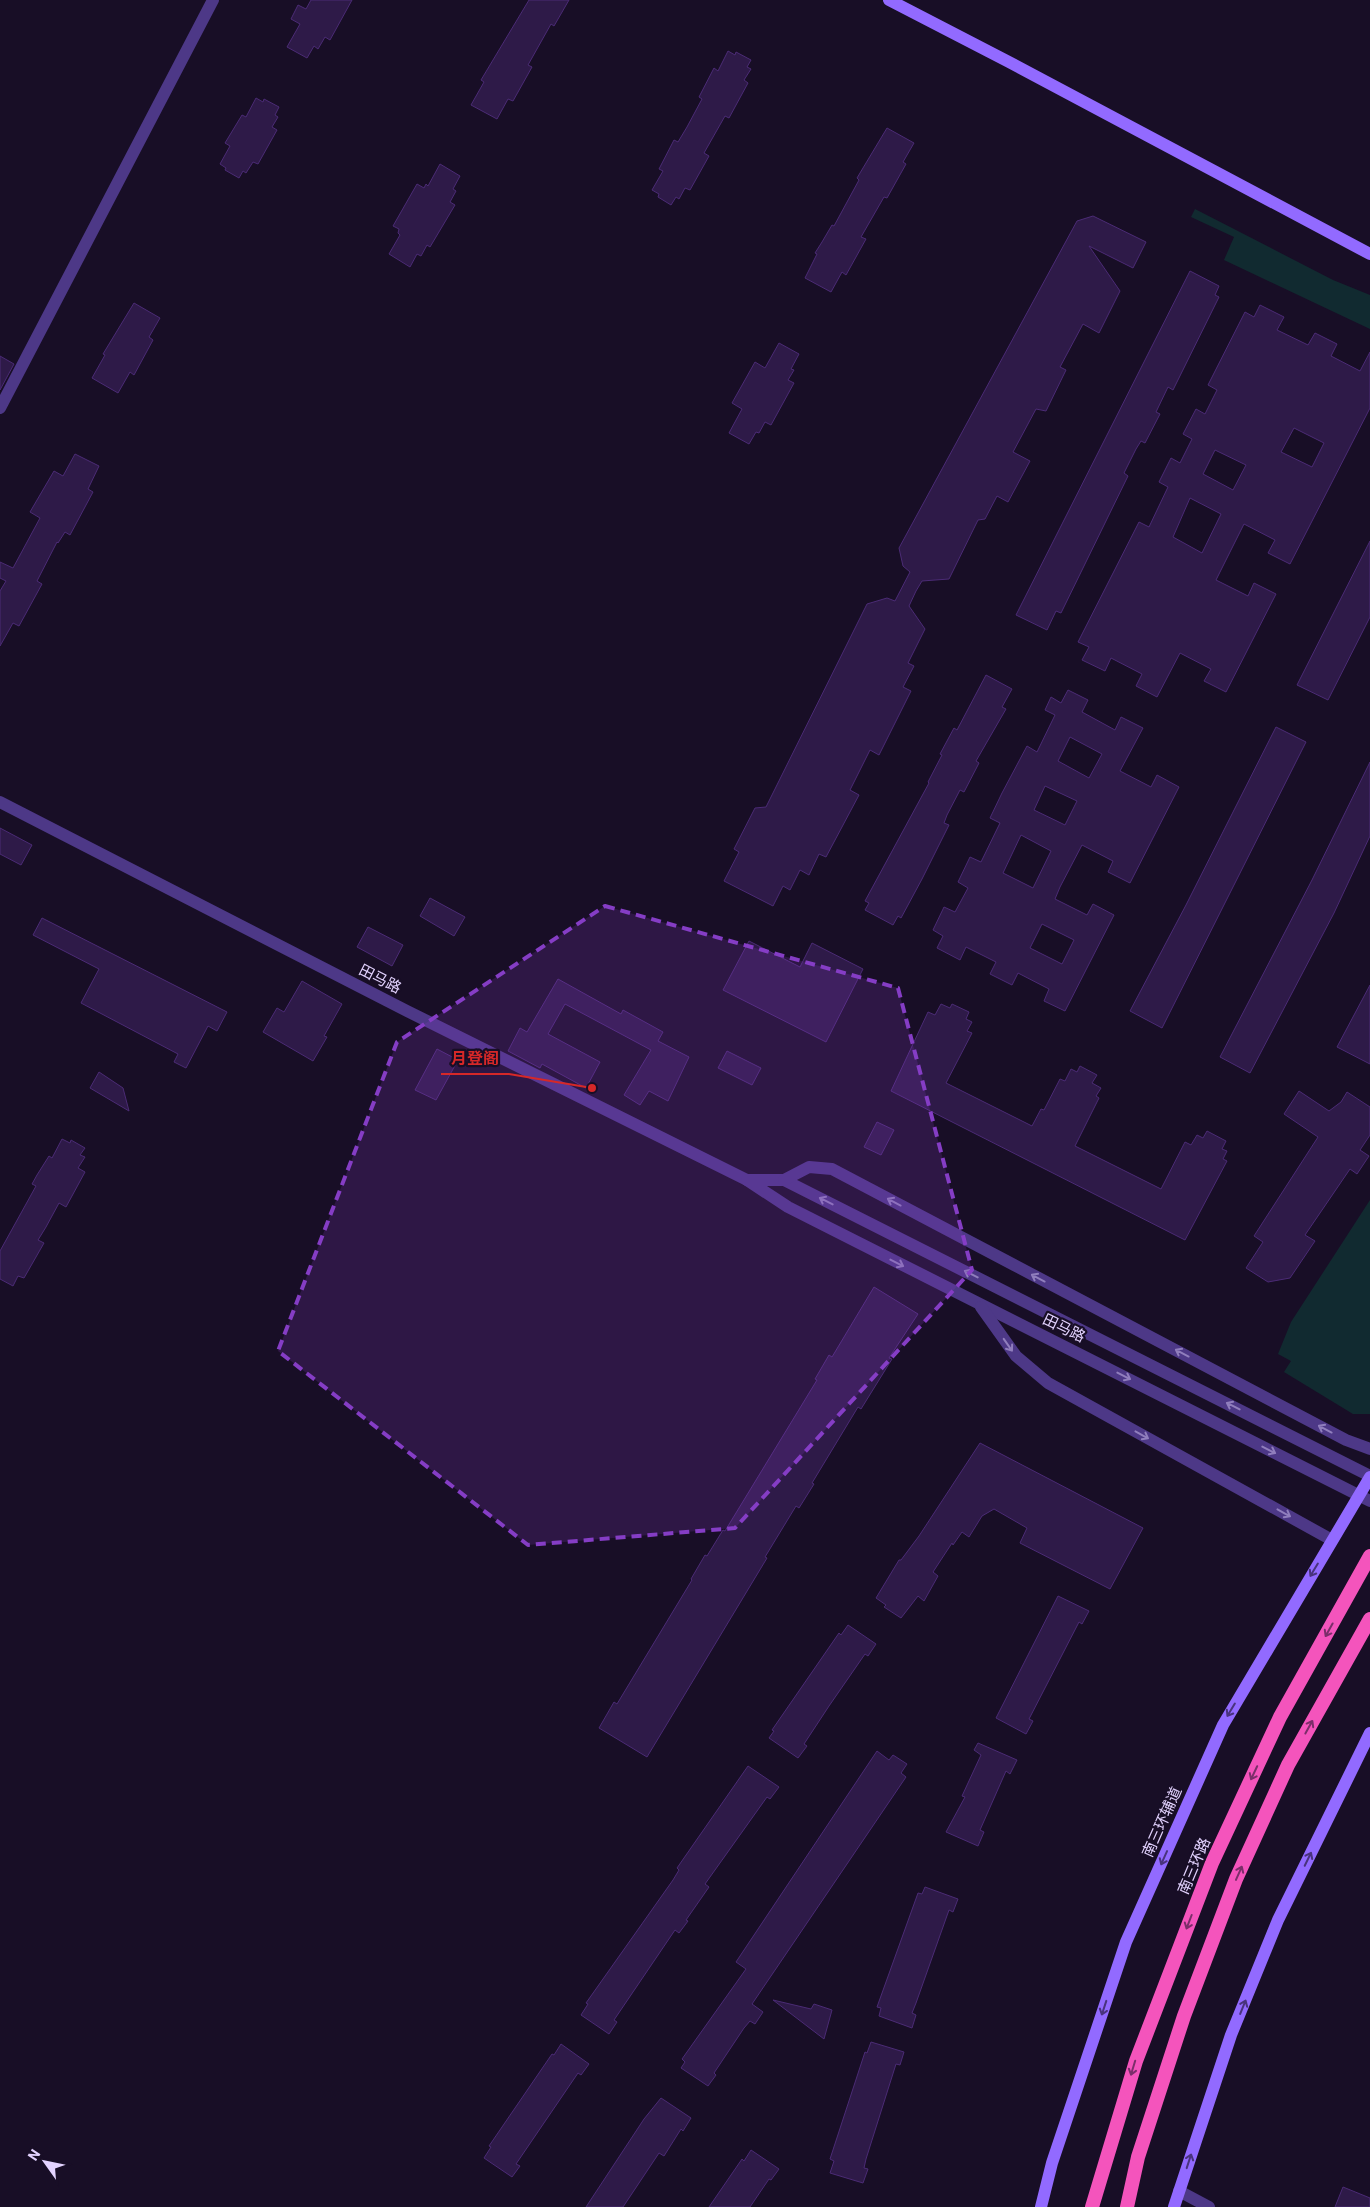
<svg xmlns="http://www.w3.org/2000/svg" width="1370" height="2207" font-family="Roboto,'Noto Sans SC',sans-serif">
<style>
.green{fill:#112a30}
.building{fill:#2e1a48;stroke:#4b2b75;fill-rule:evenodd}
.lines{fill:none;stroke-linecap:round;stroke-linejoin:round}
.minor{stroke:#4d3887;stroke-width:12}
.tertiary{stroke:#4d3887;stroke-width:12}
.secondary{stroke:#926aff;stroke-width:12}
.trunk{stroke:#f454bc;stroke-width:14}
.oneway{stroke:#907ebd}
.oneway2{stroke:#49337d}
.oneway3{stroke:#7b2e6a}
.marked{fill:#853dc5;fill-opacity:0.2;stroke:#853dc5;stroke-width:4;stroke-dasharray:10 6;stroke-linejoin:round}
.labels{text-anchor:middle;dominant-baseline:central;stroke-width:4.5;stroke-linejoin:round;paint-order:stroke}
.street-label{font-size:15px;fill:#e3d3ff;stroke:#180e26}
.leader{fill:none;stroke:#d62828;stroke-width:2}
.callout-dot{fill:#d62828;stroke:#180e26;stroke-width:2}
.callout-label{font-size:16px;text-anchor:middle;font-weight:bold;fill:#d62828;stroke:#180e26;stroke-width:4.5;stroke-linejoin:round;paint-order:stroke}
</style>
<rect width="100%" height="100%" fill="#180e26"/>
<g class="green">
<path d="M1195 209 1333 280 1370 295V329L1224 260 1234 237 1191 217Z"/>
<path d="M1370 1200V1414H1353L1284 1372 1291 1361 1278 1354 1291 1322Z"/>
</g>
<g class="building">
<path d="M311 0H352L330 40 325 37 318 49 314 46 307 58 287 47 300 24 291 19 298 5 306 9Z"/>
<path d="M529 0H569L554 26 551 24 528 65 532 67 513 101 508 99 497 119 471 105 484 82 481 80Z"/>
<path d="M728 51 735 55 736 52 751 60 747 67 751 69 744 80 748 83 729 118 725 116 704 153 709 156 690 190 685 188 679 199 676 197 671 205 658 197 659 194 652 190 663 171 659 169 674 140 678 142 687 127 702 99 699 97 714 68 718 71Z"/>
<path d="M256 98 263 102 264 99 279 107 275 115 278 117 272 127 277 130 258 164 253 162 246 173 243 171 239 178 225 170 226 168 220 164 230 146 225 143 242 115 246 117Z"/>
<path d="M887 128 914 143 903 162 906 164 887 198 884 197 861 237 866 239 846 275 842 272 831 292 805 278 817 254 815 253 822 242 832 225 834 226 859 180 857 178Z"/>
<path d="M440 164 460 176 453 189 456 191 450 202 455 205 430 247 427 245 421 256 417 254 410 267 389 254 400 235 398 233 399 229 393 226 417 184 424 188 426 184 428 186Z"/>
<path d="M1093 216 1146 242 1133 268 1089 246 1120 291 1099 333 1083 324 1060 367 1066 370 1046 411 1036 409 1013 452 1030 461 1008 502 997 496 985 519 978 520 949 579 922 581 916 591 909 606 925 629 908 663 914 666 903 687 911 691 879 755 870 750 850 790 859 795 826 857 819 854 809 875 800 870 790 890 783 886 773 906 724 881 739 852 734 849 755 808 766 807 867 604 887 598 895 601 910 572 903 566 899 548 1077 221Z"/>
<path d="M1190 271 1219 286 1215 295 1219 297 1173 390 1168 387 1156 412 1160 414 1145 443 1141 441 1136 449 1124 473 1128 476 1061 613 1056 611 1047 630 1016 615Z"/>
<path d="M134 303 160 318 149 337 153 340 134 375 130 372 118 393 92 378 105 355 103 354Z"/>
<path d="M1260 305 1284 317 1277 330 1308 345 1315 333 1337 344 1331 356 1360 371 1370 352V408L1290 564 1268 553 1275 540 1244 524 1216 580 1248 596 1254 583 1276 594 1226 692 1204 681 1211 669 1180 653 1157 697 1136 686 1142 674 1111 658 1105 671 1082 660 1089 647 1078 642 1139 522 1149 527 1168 487 1159 482 1171 458 1180 463 1192 439 1183 434 1196 409 1205 414 1217 390 1208 385 1245 312 1254 317ZM1294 428 1324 443 1312 467 1281 452ZM1215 450 1246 465 1233 490 1203 474ZM1190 498 1221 514 1202 553 1173 537Z"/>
<path d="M779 343 799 354 791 369 794 370 788 380 794 383 771 425 765 422 759 433 756 432 749 444 729 433 742 409 732 403 755 362 765 368Z"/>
<path d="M0 356 14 364 0 390Z"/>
<path d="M75 454 99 466 88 489 93 492 70 535 65 532 58 543 57 542 37 581 42 584 19 626 13 623 0 646V591L6 581 0 578V562L13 568 40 518 30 512 54 471 63 476Z"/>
<path d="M1370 541V617L1328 700 1297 685Z"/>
<path d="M986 675 1012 689 1002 707 1006 709 976 761 979 763 964 792 960 790 947 815 944 823 949 825 922 879 901 918 898 916 893 925 865 910 869 903 865 901 929 783 928 782 942 755 940 754 954 728 957 730Z"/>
<path d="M1068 690 1088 700 1082 712 1115 730 1121 717 1143 728 1120 771 1151 787 1157 775 1179 787 1130 883 1108 872 1113 861 1082 845 1060 887 1055 899 1087 915 1093 904 1114 915 1065 1011 1044 1001 1049 989 1018 973 1012 985 990 974 996 962 966 947 960 960 937 948 943 936 933 930 944 907 955 912 968 888 958 882 970 857 981 862 1000 823 990 818 1002 793 1027 746 1037 752 1055 715 1045 710 1051 697 1061 703ZM1070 737 1102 754 1089 778 1058 761ZM1045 786 1077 801 1065 825 1034 810ZM1021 835 1051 851 1033 888 1003 873ZM1042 924 1074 940 1062 964 1030 948Z"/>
<path d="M1276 727 1306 742 1162 1028 1130 1011 1186 905Z"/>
<path d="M1370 762V836L1334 913 1250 1073 1220 1057 1312 880Z"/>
<path d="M0 828 32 845 21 865 0 854Z"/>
<path d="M430 898 465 917 454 936 420 916Z"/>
<path d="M42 918 227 1012 217 1031 208 1026 186 1068 174 1062 178 1054 81 1003 99 969 33 935Z"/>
<path d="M368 927 403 945 392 966 357 947Z"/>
<path d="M749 941 800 967 812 943 863 969 826 1042 723 990Z"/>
<path d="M558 979 621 1014 623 1010 663 1032 658 1041 689 1057 668 1101 649 1091 640 1105 624 1095 651 1050 565 1004 548 1034 600 1062 586 1088 542 1064 540 1068 508 1051 520 1028 527 1032Z"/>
<path d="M302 981 342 1004 324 1036 327 1037 313 1061 263 1032 277 1008 284 1012Z"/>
<path d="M1370 985V1064L1337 1047Z"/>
<path d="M941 1004 950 1008 952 1004 969 1012 966 1019 972 1022 967 1031 972 1033 946 1083 1032 1126 1041 1109 1044 1110 1060 1079 1065 1081 1071 1069 1077 1072 1080 1066 1097 1075 1092 1083 1101 1088 1096 1096 1099 1098 1075 1146 1161 1189 1185 1142 1191 1145 1197 1135 1203 1138 1207 1131 1226 1141 1222 1149 1227 1151 1223 1159 1227 1161 1185 1240 891 1091 928 1012 935 1015Z"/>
<path d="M437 1049 458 1060 436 1100 415 1090Z"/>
<path d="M727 1051 761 1068 752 1085 718 1068Z"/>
<path d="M99 1072 123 1088 129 1111 90 1088Z"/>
<path d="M1299 1091 1329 1111 1341 1102 1347 1092 1370 1107V1135L1360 1150 1369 1156 1357 1174 1350 1169 1305 1235 1315 1241 1290 1278 1268 1282 1246 1268 1263 1242 1254 1236 1318 1137 1284 1114Z"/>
<path d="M877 1122 894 1130 881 1155 864 1147Z"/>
<path d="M62 1139 70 1143 71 1140 85 1148 80 1155 85 1157 78 1168 85 1172 66 1207 59 1203 46 1227 38 1240 44 1243 24 1278 18 1276 13 1286 0 1279V1251L36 1186 32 1184 37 1175 49 1156 52 1158Z"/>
<path d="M874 1287 918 1314 889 1358 892 1359 861 1409 858 1407 812 1483 814 1484 799 1508 796 1506 765 1557 767 1558 647 1757 599 1728 614 1702 617 1704 692 1580 691 1579 705 1555 707 1556 723 1530 725 1531 817 1380 815 1379 829 1355 832 1357Z"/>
<path d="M980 1443 1143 1528 1110 1589 1020 1543 1027 1528 994 1509 982 1516 969 1537 962 1532 953 1545 952 1543 933 1572 938 1576 924 1601 918 1596 901 1618 884 1607 886 1605 876 1598 899 1560H901L919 1536Z"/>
<path d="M1058 1596 1089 1611 1082 1624 1079 1622 1029 1719 1033 1721 1026 1734 996 1718Z"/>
<path d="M848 1625 876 1644 868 1656 865 1654 829 1706 804 1744 807 1746 798 1758 769 1738 774 1731 772 1730 839 1633 841 1635Z"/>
<path d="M978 1743 1017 1760 1010 1774 1006 1771 980 1830 984 1832 978 1846 946 1832 965 1797 962 1796 981 1755 974 1750Z"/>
<path d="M877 1751 889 1760 893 1755 907 1764 901 1773 906 1777 752 2004 763 2012 755 2024 750 2021 744 2028 714 2073 716 2075 708 2086 681 2068 685 2062 682 2059 746 1969 736 1962Z"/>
<path d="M748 1766 779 1787 770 1799 767 1797 705 1884 709 1887 686 1920 688 1921 679 1933 675 1930 614 2020 617 2022 609 2034 581 2015 588 2004 586 2003 673 1880 679 1870 677 1868Z"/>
<path d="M925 1887 958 1899 953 1912 949 1910 916 2003 912 2013 916 2015 912 2028 879 2016 881 2008 877 2007 918 1893 922 1894Z"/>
<path d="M773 2000 811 2009 814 2004 832 2010 824 2039Z"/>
<path d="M871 2042 904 2052 900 2065 896 2064 866 2159 864 2168 868 2169 863 2183 830 2173 834 2161 830 2159 865 2052 867 2053Z"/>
<path d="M561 2044 589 2064 581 2075 578 2073 516 2164 520 2166 512 2177 484 2158 491 2147 489 2146 552 2054 554 2055Z"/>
<path d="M661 2098 691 2118 683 2131 681 2129 664 2156 659 2153 623 2207H586L644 2119Z"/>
<path d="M751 2150 779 2169 771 2180 769 2179 750 2207H709L742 2159 744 2161Z"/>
<path d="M1343 2187 1370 2198V2207H1335Z"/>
</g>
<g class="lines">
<path class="minor" d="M0 408 213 0"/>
<g class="tertiary">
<path d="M0 802 407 1011 747 1180 788 1207 1370 1501"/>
<path d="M747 1180H784L1370 1476"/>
<path d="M784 1180 809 1167 832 1169 1346 1440 1370 1449"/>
<path d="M981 1307 1016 1356 1048 1383 1332 1540"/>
<path d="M1179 2191 1209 2207"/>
</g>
<g class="secondary">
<path d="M889 0 1009 62 1370 254"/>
<path d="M1041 2207 1052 2163 1126 1942 1223 1725 1370 1477"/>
<path d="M1174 2207 1231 2035 1278 1920 1370 1733"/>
</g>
<g class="trunk">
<path d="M1092 2207 1136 2061 1212 1863 1280 1717 1370 1556"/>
<path d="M1127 2207 1138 2157 1184 2016 1236 1879 1288 1765 1370 1619"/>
</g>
</g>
<defs><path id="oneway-shaft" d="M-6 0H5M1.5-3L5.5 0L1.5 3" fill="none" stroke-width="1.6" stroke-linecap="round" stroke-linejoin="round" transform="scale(1.25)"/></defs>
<g class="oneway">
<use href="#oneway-shaft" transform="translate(826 1201) rotate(-153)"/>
<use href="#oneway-shaft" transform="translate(894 1202) rotate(-152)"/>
<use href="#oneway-shaft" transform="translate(897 1263) rotate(27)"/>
<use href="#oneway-shaft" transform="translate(971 1274) rotate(-153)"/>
<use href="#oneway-shaft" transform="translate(1038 1278) rotate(-152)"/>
<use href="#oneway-shaft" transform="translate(1008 1345) rotate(55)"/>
<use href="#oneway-shaft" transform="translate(1182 1353) rotate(-152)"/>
<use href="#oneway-shaft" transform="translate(1124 1376) rotate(27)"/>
<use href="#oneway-shaft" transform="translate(1233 1406) rotate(-153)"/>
<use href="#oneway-shaft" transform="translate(1325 1429) rotate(-152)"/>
<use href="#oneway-shaft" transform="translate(1142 1435) rotate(29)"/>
<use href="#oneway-shaft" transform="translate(1269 1450) rotate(27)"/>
<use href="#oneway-shaft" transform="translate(1284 1513) rotate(29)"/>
</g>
<g class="oneway2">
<use href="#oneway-shaft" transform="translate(1314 1570) rotate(121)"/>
<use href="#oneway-shaft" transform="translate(1231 1710) rotate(121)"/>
<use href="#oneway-shaft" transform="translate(1164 1858) rotate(114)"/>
<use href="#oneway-shaft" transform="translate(1308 1859) rotate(-64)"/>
<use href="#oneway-shaft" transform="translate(1243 2007) rotate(-68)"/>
<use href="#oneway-shaft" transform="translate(1104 2008) rotate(108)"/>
<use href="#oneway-shaft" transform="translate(1189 2161) rotate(-72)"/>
</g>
<g class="oneway3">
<use href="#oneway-shaft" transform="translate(1329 1630) rotate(119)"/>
<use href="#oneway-shaft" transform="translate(1309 1727) rotate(-61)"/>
<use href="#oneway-shaft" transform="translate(1254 1773) rotate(115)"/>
<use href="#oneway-shaft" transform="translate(1239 1873) rotate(-66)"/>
<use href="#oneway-shaft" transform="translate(1189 1922) rotate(111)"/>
<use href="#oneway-shaft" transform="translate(1133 2068) rotate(107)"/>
</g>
<path class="marked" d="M605 906 898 988 972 1270 735 1528 528 1545 278 1351 397 1042Z"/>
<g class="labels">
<g class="street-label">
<text transform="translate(380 979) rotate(27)">田马路</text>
<text transform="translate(1064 1328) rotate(26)">田马路</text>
<text transform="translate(1162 1822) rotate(-66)">南三环辅道</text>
<text transform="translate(1194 1866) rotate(-67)">南三环路</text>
</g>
</g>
<path class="leader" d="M592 1088L509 1074H441"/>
<circle class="callout-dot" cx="592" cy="1088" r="5"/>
<g class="callout-label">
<text x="475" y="1064">月登阁</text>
</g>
<g transform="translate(45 2162) rotate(303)" stroke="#180e26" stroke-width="4" paint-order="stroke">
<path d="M0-4L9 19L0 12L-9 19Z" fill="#e3d3ff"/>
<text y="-8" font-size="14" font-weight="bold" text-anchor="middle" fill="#e3d3ff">N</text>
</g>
</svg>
